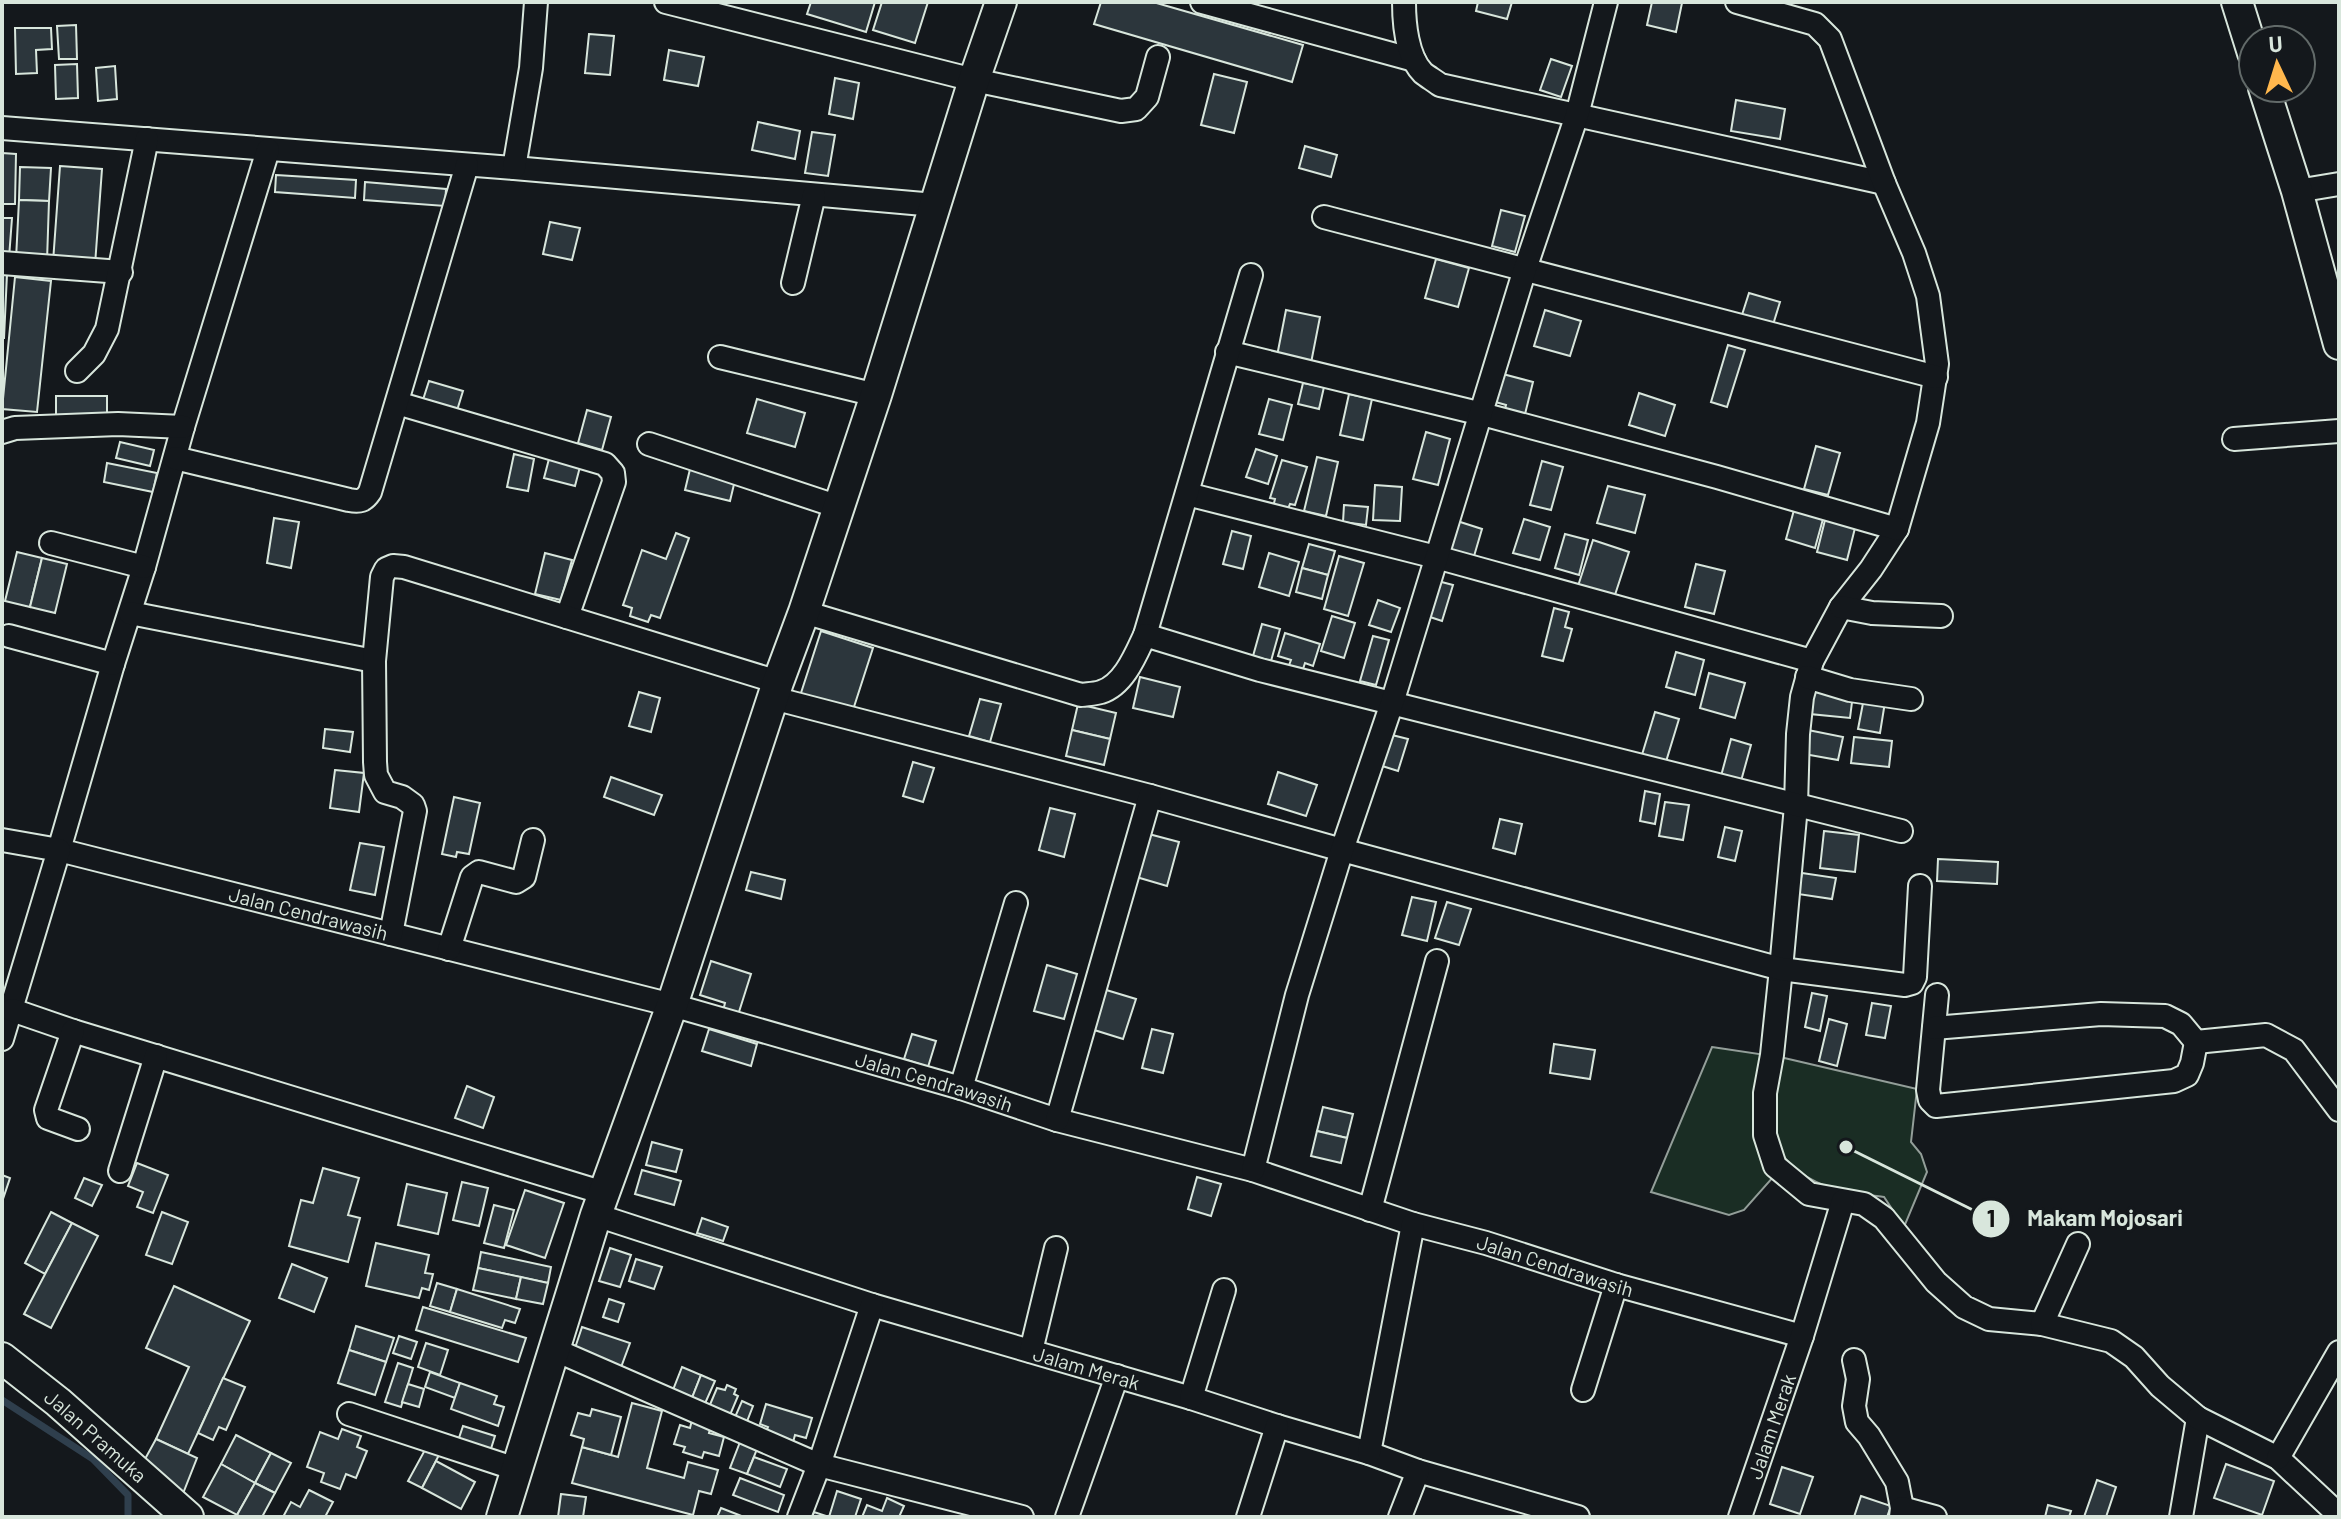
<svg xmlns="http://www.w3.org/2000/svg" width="2341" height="1519" font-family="Barlow,sans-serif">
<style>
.green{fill:#1a2d24;stroke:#939e99;stroke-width:2}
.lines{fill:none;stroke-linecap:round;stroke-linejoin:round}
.stream{stroke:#2f3f4d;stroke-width:7}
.building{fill:#2c363c;stroke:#d8e6dc;stroke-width:2}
.street-casing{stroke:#d8e6dc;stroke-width:26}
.secondary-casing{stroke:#d8e6dc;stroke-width:34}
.street{stroke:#14181c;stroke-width:22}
.secondary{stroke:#14181c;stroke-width:30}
.labels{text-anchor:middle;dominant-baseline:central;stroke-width:6;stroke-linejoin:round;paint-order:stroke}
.street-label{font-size:20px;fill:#d8e6dc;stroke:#14181c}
.leader{fill:none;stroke:#d8e6dc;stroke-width:3}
.callout-dot{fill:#d8e6dc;stroke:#14181c;stroke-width:3}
.mark-label{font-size:24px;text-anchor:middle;font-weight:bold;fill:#111}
.callout-label{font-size:22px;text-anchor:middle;font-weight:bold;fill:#d8e6dc;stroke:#14181c;stroke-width:6;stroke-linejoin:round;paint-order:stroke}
</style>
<rect width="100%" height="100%" fill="#14181c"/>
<g class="green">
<path d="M1712 1047 1766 1055 1775 1175 1744 1210 1729 1215 1651 1192Z"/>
<path d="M1780 1057 1917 1089 1911 1142 1921 1154 1927 1172 1904 1227 1884 1197C1866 1194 1844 1194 1828 1187 1760 1161 1769 1117 1780 1057Z"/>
</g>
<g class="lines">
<path class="stream" d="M2 1400 93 1459 128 1495V1517"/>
</g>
<g class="building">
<path d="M811 2H875L866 32 807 14Z"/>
<path d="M882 2H928L915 43 873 30Z"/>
<path d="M1101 2H1153L1303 45 1292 82 1094 24Z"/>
<path d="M1478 2H1512L1507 19 1476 11Z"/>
<path d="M1652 2 1682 3 1676 32 1647 25Z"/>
<path d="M76 25 77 59H59L57 26Z"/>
<path d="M15 28H51L52 49 36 50 37 73 16 74Z"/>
<path d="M589 34 614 36 610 75 585 73Z"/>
<path d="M669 50 704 57 698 86 664 80Z"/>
<path d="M1551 59 1572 66 1561 97 1540 90Z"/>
<path d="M77 64 78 98 56 99 55 65Z"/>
<path d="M115 66 117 99 98 101 96 68Z"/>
<path d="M1214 74 1247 82 1234 133 1201 125Z"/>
<path d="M835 78 859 83 853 119 829 114Z"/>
<path d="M1736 100 1785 109 1780 139 1731 131Z"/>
<path d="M758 122 800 131 795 159 752 150Z"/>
<path d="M812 132 835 135 828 176 805 173Z"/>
<path d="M1305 146 1337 155 1331 177 1299 168Z"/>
<path d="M2 153 16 154 15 204H2Z"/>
<path d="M60 166 102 169 95 265 53 262Z"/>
<path d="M20 167 51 168 49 201 19 200Z"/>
<path d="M276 175 356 180 355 198 275 192Z"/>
<path d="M365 182 446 189 445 206 364 200Z"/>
<path d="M19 200 49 201 47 261 16 259Z"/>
<path d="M1501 210 1525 216 1515 252 1492 246Z"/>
<path d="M2 218H12L9 258 2 257Z"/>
<path d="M550 222 580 228 572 260 543 254Z"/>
<path d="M1436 259 1469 268 1458 307 1425 298Z"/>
<path d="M2 274H7L4 338H2Z"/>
<path d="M15 277 51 281 37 412 2 409Z"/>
<path d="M1749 293 1780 302 1772 328 1741 318Z"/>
<path d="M1286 310 1320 317 1311 363 1277 356Z"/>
<path d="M1545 310 1581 321 1570 356 1534 346Z"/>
<path d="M1728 345 1745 350 1727 407 1711 402Z"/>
<path d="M1499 373 1533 382 1524 418 1504 413 1506 405 1492 401Z"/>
<path d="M429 381 463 391 455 417 421 406Z"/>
<path d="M1303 383 1324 387 1319 409 1298 404Z"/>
<path d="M1639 393 1675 405 1665 436 1629 425Z"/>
<path d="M1349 394 1372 399 1363 440 1340 435Z"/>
<path d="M56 396H107V421L56 422Z"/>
<path d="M757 399 805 413 795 447 747 433Z"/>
<path d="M1269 399 1292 405 1283 440 1259 434Z"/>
<path d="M587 410 611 417 602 450 578 443Z"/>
<path d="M1426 432 1450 439 1438 485 1413 479Z"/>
<path d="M120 442 154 450 150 466 116 458Z"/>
<path d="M1816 446 1840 453 1828 495 1804 489Z"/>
<path d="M1256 449 1277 456 1268 484 1246 477Z"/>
<path d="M514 454 534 459 528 491 507 487Z"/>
<path d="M550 455 581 463 575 486 544 478Z"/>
<path d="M1317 457 1338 462 1326 516 1304 511Z"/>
<path d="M1282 460 1307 467 1295 505 1290 504 1287 511 1273 507 1275 499 1270 498Z"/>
<path d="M1542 461 1563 467 1551 510 1530 505Z"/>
<path d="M107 463 157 473 153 492 104 482Z"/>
<path d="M691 465 736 476 730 501 685 490Z"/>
<path d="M1375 485 1402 487 1400 521 1373 520Z"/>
<path d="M1608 486 1645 495 1635 533 1597 523Z"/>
<path d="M1344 505 1368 507 1366 525 1343 522Z"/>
<path d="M1794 510 1823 519 1815 548 1786 539Z"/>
<path d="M274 518 299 522 291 568 267 563Z"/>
<path d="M1524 519 1550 527 1540 560 1513 553Z"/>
<path d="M1454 520 1482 529 1472 563 1444 554Z"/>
<path d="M1825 520 1855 528 1847 560 1817 552Z"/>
<path d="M1232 531 1251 536 1243 569 1223 564Z"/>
<path d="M676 533 689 538 660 618 651 615 648 622 630 616 632 608 623 605 642 550 666 559Z"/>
<path d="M1565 534 1588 540 1579 575 1555 568Z"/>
<path d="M1593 540 1629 552 1613 601 1577 589Z"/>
<path d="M1309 544 1335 551 1328 575 1302 568Z"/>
<path d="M17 552 42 558 30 607 5 601Z"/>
<path d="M545 553 572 560 561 600 535 594Z"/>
<path d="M1269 553 1299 562 1289 596 1259 587Z"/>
<path d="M1339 556 1364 563 1348 616 1324 609Z"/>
<path d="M42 558 67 564 55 613 30 607Z"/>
<path d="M1696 564 1725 571 1714 614 1685 607Z"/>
<path d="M1302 568 1328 575 1322 599 1296 592Z"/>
<path d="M1434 580 1453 585 1442 621 1424 615Z"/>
<path d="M1378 600 1400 608 1391 632 1369 625Z"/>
<path d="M1554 608 1569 612 1565 627 1572 629 1563 661 1542 656Z"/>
<path d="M1332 616 1355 623 1344 658 1321 651Z"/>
<path d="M1262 624 1280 629 1271 661 1253 656Z"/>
<path d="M821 631 873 648 852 713 800 696Z"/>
<path d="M1285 633 1320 644 1313 666 1305 663 1302 672 1288 668 1291 660 1278 656Z"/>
<path d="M1373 636 1389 640 1376 685 1360 681Z"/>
<path d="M1676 652 1704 660 1695 695 1666 687Z"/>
<path d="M1709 673 1745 683 1735 718 1700 708Z"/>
<path d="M1140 677 1180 687 1173 717 1133 708Z"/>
<path d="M1813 689 1853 694 1850 718 1810 714Z"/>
<path d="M639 692 660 698 651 732 629 726Z"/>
<path d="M1864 698 1885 702 1880 733 1858 729Z"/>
<path d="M980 699 1001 704 990 742 969 736Z"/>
<path d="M1078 704 1116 713 1110 739 1072 730Z"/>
<path d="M1655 712 1679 719 1665 765 1641 758Z"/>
<path d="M325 729 353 732 350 752 323 748Z"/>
<path d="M1072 730 1110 739 1104 765 1066 756Z"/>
<path d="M1808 730 1843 737 1838 760 1804 754Z"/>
<path d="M1388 734 1408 739 1398 771 1379 765Z"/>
<path d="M1854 737 1892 741 1889 767 1851 763Z"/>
<path d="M1731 739 1751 745 1741 781 1721 776Z"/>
<path d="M913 762 934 768 923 802 903 796Z"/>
<path d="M335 770 364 773 359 812 330 808Z"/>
<path d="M1278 772 1317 785 1306 816 1268 804Z"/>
<path d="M611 777 662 795 654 815 604 797Z"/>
<path d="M1645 791 1660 794 1655 824 1640 821Z"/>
<path d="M454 797 480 803 469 854 457 852 456 857 442 854Z"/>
<path d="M1665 802 1689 805 1683 840 1659 836Z"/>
<path d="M1050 808 1075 814 1064 857 1039 850Z"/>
<path d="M1500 819 1522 824 1515 854 1493 848Z"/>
<path d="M1725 827 1742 831 1735 861 1718 857Z"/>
<path d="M1824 831 1859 835 1855 872 1820 868Z"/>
<path d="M1145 833 1179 842 1167 886 1133 876Z"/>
<path d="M360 843 384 847 375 895 350 890Z"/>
<path d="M1938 859 1998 862 1997 884 1937 881Z"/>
<path d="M751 872 785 880 781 899 746 890Z"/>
<path d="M1802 873 1836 878 1832 899 1798 894Z"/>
<path d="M1412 897 1436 902 1427 941 1402 935Z"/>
<path d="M1447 902 1471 909 1459 945 1435 938Z"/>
<path d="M711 961 751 974 738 1015 723 1011 725 1003 700 995Z"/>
<path d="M1047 965 1077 974 1064 1019 1034 1011Z"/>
<path d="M1103 989 1136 999 1123 1039 1091 1029Z"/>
<path d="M1812 993 1827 996 1820 1031 1805 1027Z"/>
<path d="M1872 1003 1891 1006 1885 1038 1866 1035Z"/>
<path d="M1829 1019 1847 1024 1837 1066 1819 1061Z"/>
<path d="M709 1029 757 1044 751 1066 702 1051Z"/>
<path d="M1152 1029 1173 1034 1163 1073 1142 1068Z"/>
<path d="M912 1034 936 1041 928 1067 904 1059Z"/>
<path d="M1554 1044 1595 1050 1590 1079 1550 1073Z"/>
<path d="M467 1086 494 1097 483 1128 455 1118Z"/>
<path d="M1323 1107 1353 1114 1347 1138 1317 1131Z"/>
<path d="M1317 1131 1347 1138 1341 1163 1311 1156Z"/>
<path d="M652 1142 682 1150 676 1172 646 1165Z"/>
<path d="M137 1163 168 1175 153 1213 137 1207 143 1192 128 1186Z"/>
<path d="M323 1168 359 1178 348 1215 360 1218 348 1262 289 1246 301 1200 313 1203Z"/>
<path d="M642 1170 681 1181 674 1205 635 1194Z"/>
<path d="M2 1175 10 1178 2 1202Z"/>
<path d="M1197 1177 1221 1184 1211 1216 1188 1209Z"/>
<path d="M84 1178 102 1185 92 1206 75 1198Z"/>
<path d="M462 1182 488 1188 479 1226 453 1220Z"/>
<path d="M407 1184 447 1193 438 1234 398 1225Z"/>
<path d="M525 1190 564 1203 545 1258 506 1245Z"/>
<path d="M494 1205 514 1210 504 1248 484 1243Z"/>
<path d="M51 1212 72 1223 45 1274 25 1263Z"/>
<path d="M162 1212 188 1222 172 1264 146 1255Z"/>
<path d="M702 1218 728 1227 723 1241 697 1233Z"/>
<path d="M72 1223 98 1236 51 1328 24 1314Z"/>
<path d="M376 1243 429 1255 425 1273 433 1274 429 1290 422 1288 419 1298 366 1286Z"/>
<path d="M610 1248 631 1255 620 1287 599 1281Z"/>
<path d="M481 1252 551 1267 548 1283 478 1268Z"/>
<path d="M636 1259 662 1267 654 1289 629 1281Z"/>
<path d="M292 1264 327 1278 314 1312 279 1298Z"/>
<path d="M478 1268 521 1277 516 1299 473 1290Z"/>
<path d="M521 1277 548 1283 543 1304 516 1299Z"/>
<path d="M437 1283 457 1289 450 1312 430 1306Z"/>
<path d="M174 1286 250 1321 188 1454 156 1439 189 1367 146 1348Z"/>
<path d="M457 1289 520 1309 515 1323 505 1320 502 1328 450 1312Z"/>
<path d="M609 1299 624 1304 618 1322 603 1317Z"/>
<path d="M423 1307 526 1338 518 1362 416 1330Z"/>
<path d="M356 1326 394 1338 386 1362 349 1350Z"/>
<path d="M582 1327 630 1343 620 1370 583 1358 586 1351 575 1348Z"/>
<path d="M399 1336 417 1342 411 1359 393 1353Z"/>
<path d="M426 1343 448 1350 440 1375 418 1367Z"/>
<path d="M349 1350 386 1362 375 1395 338 1383Z"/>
<path d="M398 1363 413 1368 401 1407 385 1402Z"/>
<path d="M682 1367 701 1375 690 1403 671 1395Z"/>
<path d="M430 1372 460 1383 455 1398 425 1387Z"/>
<path d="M701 1375 715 1381 703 1408 690 1403Z"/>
<path d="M223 1378 245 1387 226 1430 219 1427 213 1440 198 1433Z"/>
<path d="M460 1383 497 1396 494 1404 504 1407 498 1426 451 1409Z"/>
<path d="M408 1384 424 1389 419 1407 402 1402Z"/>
<path d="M727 1385 736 1389 734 1394 738 1396 730 1415 709 1407 717 1388 725 1390Z"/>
<path d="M742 1401 753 1406 744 1429 732 1424Z"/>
<path d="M632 1403 662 1411 647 1468 684 1478 688 1462 718 1470 711 1494 699 1491 693 1515 572 1483 582 1447 618 1457Z"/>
<path d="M766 1404 812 1418 806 1438 795 1435 792 1446 764 1437 768 1427 760 1424Z"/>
<path d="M592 1409 621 1417 611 1455 582 1447 584 1439 571 1435 578 1413 590 1416Z"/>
<path d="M693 1416 712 1421 709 1433 724 1437 719 1456 704 1452 702 1458 683 1452 685 1447 674 1444 680 1425 690 1428Z"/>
<path d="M463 1426 495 1436 489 1455 457 1444Z"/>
<path d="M342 1429 361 1436 357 1447 367 1451 356 1478 346 1474 340 1489 321 1482 324 1473 307 1467 320 1432 338 1439Z"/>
<path d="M236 1435 271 1453 255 1483 221 1464Z"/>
<path d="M156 1439 197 1458 182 1496 145 1459Z"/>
<path d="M740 1442 757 1449 747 1474 730 1468Z"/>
<path d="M426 1448 439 1455 422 1488 408 1481Z"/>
<path d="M271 1453 291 1463 275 1493 255 1483Z"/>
<path d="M754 1457 787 1469 780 1487 747 1474Z"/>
<path d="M436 1461 475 1482 461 1509 422 1488Z"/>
<path d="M221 1464 255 1483 237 1515 203 1497Z"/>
<path d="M2226 1464 2274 1481 2262 1515 2214 1498Z"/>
<path d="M1782 1467 1813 1477 1800 1514 1770 1504Z"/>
<path d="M740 1478 784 1495 778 1512 733 1495Z"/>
<path d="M2097 1480 2116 1487 2106 1517H2084Z"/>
<path d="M255 1483 275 1493 262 1517H241L237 1515Z"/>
<path d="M309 1490 333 1502 325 1517H283L291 1502 300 1507Z"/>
<path d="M837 1491 861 1499 855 1517H812L814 1512 829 1517Z"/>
<path d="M561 1494 586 1497 583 1517H558Z"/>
<path d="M1861 1496 1891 1506 1887 1517H1854Z"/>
<path d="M887 1498 904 1506 899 1517H862L867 1505 882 1511Z"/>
<path d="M2048 1505 2071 1511 2069 1517H2045Z"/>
<path d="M721 1508 744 1517H717Z"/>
</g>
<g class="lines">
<g class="street-casing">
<g id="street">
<path d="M666 2 974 80 1121 111 1136 109 1147 97 1158 57"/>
<path d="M1202 2 1414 60"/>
<path d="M1404 2C1404 23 1407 57 1423 73 1428 77 1435 81 1440 85L1884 183"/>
<path d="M1737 2 1815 24 1830 39 1884 183 1914 253 1928 296 1937 364 1928 423 1897 529 1871 569 1841 607 1812 661 1802 697 1798 734 1796 806 1781 969 1772 1055 1765 1093V1135L1775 1166 1809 1194 1864 1204 1884 1218 1936 1282 1964 1307 1989 1319 2042 1324"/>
<path d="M2 128 514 168 935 205"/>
<path id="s1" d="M268 150 183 427 144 567 113 664 59 850 672 1005 961 1088 1057 1120 1253 1170 1413 1224 1486 1243 1616 1285 1802 1336"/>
<path d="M514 168 531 68 536 2"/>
<path d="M2297 191 2339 184"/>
<path d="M1324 217 1936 377"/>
<path d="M2 263 121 272"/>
<path d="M793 283 814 195"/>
<path d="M1227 352 1482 414 1717 477 1897 529"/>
<path d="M720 357 876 395"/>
<path d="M77 371 94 354 107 329 147 139"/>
<path d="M397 403 605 464 613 473 614 482 567 617"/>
<path d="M2 432 15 428 118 424 183 427"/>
<path d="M2234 439 2339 431"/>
<path d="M649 444 839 507"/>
<path d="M175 458 349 500C360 502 364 501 370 492L467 165"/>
<path d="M1187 494 1436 557 1812 661"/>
<path d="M51 543 144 567"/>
<path d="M1841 607 1872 613 1941 616"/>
<path d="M804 612 1081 695C1088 694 1095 694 1101 692 1124 685 1136 654 1145 635L1251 275"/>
<path d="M130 613 374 661"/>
<path d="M1145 635 1260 670 1901 831"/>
<path d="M9 636 113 664"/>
<path d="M1807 677 1850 690 1911 699"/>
<path d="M773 698 1150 796 1342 850 1781 969 1905 985 1912 983 1915 977 1920 886"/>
<path d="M2 840 59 850 2 1039"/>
<path d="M391 934 415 811 413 805 402 797 385 792 376 775 375 762 374 661 382 577 386 569 393 566 404 567 778 682"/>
<path d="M449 949 472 877 479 872 516 882 524 877 533 840"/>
<path d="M1937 995 1928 1090 1930 1100 1936 1106 2174 1081 2187 1075 2192 1063 2196 1042"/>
<path d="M12 1010 73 1031 604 1193"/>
<path d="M1934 1028 2101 1014 2165 1016 2181 1024 2196 1042 2266 1035 2294 1050 2339 1110"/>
<path d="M73 1031 46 1110 48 1118 78 1129"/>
<path d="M961 1088 1016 903"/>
<path d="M1057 1120 1150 796"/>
<path d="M1253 1170 1297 995 1342 850 1392 703 1525 269 1577 115 1606 2"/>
<path d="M120 1171 156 1056"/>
<path d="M1370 1210 1437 961"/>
<path id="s2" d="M596 1215 872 1305 1191 1398 1277 1426 1369 1453 1418 1471 1578 1517"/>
<path d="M2078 1244 2042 1324 2111 1341 2134 1357 2160 1386 2198 1418 2181 1517"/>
<path d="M553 1349 819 1465 1022 1517"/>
<path d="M1031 1351 1056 1248"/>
<path d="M1854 1360 1858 1379 1854 1406 1857 1422 1869 1436 1897 1482 1902 1508 1901 1517"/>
<path d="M1583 1390 1616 1285"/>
<path d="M1191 1398 1224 1290"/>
<path d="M349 1414 516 1469"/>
<path d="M2198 1418 2278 1458 2339 1515"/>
<path d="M1369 1453 1413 1224"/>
<path d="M2278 1458 2339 1352"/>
<path d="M1902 1508 1935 1517"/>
<path d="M799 1517 819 1465 872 1305"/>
<path d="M1067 1517 1117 1376"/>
<path d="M1248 1517 1277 1426"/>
<path d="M1400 1517 1418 1471"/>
<path id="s3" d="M1740 1517 1802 1336 1843 1201"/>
</g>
</g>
<g class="secondary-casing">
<g id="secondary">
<path d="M2237 2 2253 53"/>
<path d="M2264 88 2297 191 2339 344"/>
<path id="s4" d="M2 1358 58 1402 188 1517"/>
<path d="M502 1517 596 1215 672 1005 778 682 804 612 876 395 974 80 1001 2"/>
</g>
</g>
<use href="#street" class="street"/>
<use href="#secondary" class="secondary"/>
</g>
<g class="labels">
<g class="street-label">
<text stroke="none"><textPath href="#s1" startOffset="988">Jalan Cendrawasih</textPath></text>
<text stroke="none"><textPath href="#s1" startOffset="1636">Jalan Cendrawasih</textPath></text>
<text stroke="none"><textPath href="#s1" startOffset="2284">Jalan Cendrawasih</textPath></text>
<text stroke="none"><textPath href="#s2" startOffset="514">Jalam Merak</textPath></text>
<text stroke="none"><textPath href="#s3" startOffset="96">Jalam Merak</textPath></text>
<text stroke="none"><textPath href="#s4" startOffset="122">Jalan Pramuka</textPath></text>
</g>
</g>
<path class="leader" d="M1846 1147L1991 1219"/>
<g class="callout-dot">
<circle cx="1846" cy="1147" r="8"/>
<circle cx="1991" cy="1219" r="20"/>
</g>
<g class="mark-label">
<text x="1991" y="1227">1</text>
</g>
<g class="callout-label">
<text x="2105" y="1226">Makam Mojosari</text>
</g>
<rect width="2341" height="1519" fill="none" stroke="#d8e6dc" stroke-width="8"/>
<g transform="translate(2277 64) rotate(356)"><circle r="38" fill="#14181c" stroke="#626a69" stroke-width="2"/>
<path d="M0-6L14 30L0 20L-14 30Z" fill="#ffb74d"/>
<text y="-12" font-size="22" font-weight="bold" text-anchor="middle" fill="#d8e6dc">U</text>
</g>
</svg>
